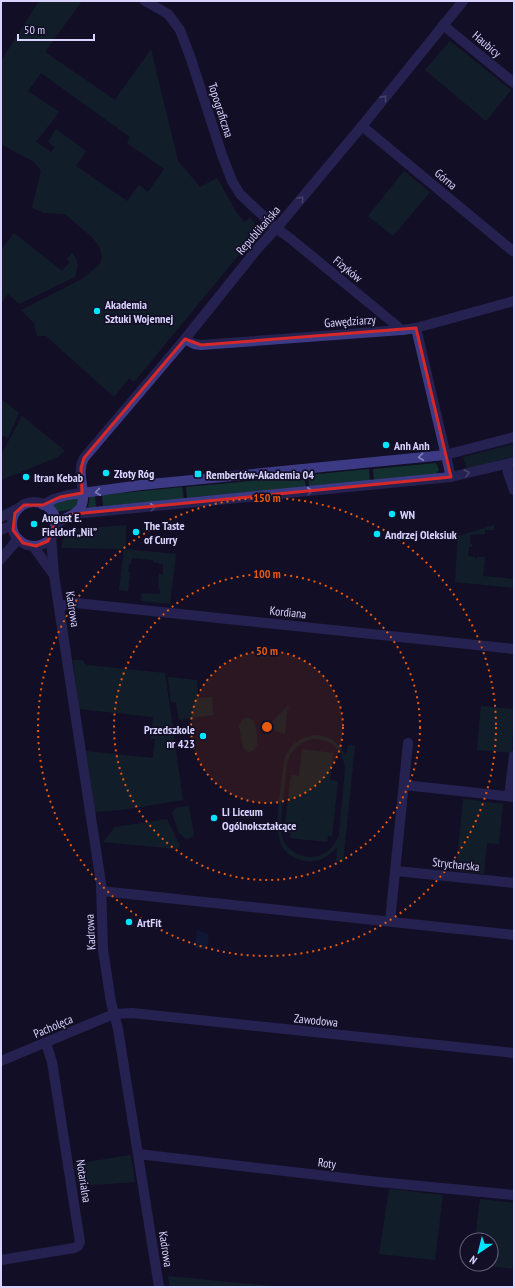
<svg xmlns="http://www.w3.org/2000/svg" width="515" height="1288" font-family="'PT Sans Narrow',sans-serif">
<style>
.green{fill:#12302f;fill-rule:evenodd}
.water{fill:#0c2248}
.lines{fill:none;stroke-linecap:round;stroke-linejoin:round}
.minor{stroke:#3d3a85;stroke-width:10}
.tertiary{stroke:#3d3a85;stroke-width:10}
.oneway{stroke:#837fbc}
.marked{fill:none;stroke:#d62828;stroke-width:3;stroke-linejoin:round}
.ring{fill:none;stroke:#e8590c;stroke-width:2;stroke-dasharray:2 4}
.poi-dot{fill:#00e5ff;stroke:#130f26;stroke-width:1.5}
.labels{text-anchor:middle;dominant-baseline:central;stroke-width:3.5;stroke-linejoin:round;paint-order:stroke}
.street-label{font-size:12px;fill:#d9d4ff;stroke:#130f26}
.poi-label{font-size:12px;font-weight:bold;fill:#d9d4ff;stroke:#130f26;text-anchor:start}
.centre{fill:#e8590c;stroke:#130f26;stroke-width:2}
.ring-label{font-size:12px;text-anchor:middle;font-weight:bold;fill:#e8590c;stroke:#130f26;stroke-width:3.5;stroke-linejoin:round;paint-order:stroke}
</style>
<rect width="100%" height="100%" fill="#130f26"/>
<g class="green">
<path d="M39 1H82L45 52 115 100 151 49 178 161 200 187 217 178 236 212 244 222 250 218 254 222 256 234 134 382 129 378 114 397 46 336H37L34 323 21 310 82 279 100 264 102 257 100 248 93 238 65 214 44 213 32 208 41 170 34 162 1 144V61ZM41 73 130 137 127 143 164 169 148 192 139 185 127 201 76 166 86 151 56 129 48 142 55 147 51 152 36 142 59 112 28 91Z"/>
<path d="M450 41 511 90 486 121 425 70Z"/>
<path d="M404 171 430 192 393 236 368 216Z"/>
<path d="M14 233 62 271 70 262 67 259 72 253C80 262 78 266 75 277L19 304 8 294 1 303V250Z"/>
<path d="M1 399 19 413 8 438 1 435Z"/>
<path d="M22 416 65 451 58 457 1 480V455Z"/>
<path d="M514 444V456L467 469 463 457Z"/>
<path d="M436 463 439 470 436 474 374 481 373 469Z"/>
<path d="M369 469 370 481 309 486 308 475Z"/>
<path d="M304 476 306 487 187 498 186 487Z"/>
<path d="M182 487 184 499 103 506 102 495Z"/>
<path d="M90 496H95L96 507H88Z"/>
<path d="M78 497 79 501C72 512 69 509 57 512L51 505Z"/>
<path d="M126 525V549L176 554 170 604 141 601 142 593 160 594V589L158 588 159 574H163V564L153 562V560L132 558 131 564H129L128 572H130L128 591 119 590 124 549 62 548C61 539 66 533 74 529Z"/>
<path d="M494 525V530H485V534L470 535V543L472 544V547H469L468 556 475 557V559H477V557H485L483 576 514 579V588L455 582 458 536Z"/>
<path d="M73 660H83L84 663 87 665 165 673 183 800 121 810 95 812 86 751 153 758 155 739H151L153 717 79 709Z"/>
<path d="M168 677 197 680 198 698 212 697 213 715 179 720 176 702H171Z"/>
<path d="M288 706 289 708 287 710 285 734 276 731 268 726Z"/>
<path d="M481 706 514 709 512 753 477 750Z"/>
<path d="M247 717 254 721C256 730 263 751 248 752L243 748 239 726 242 720Z"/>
<path d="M316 735C330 736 339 743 346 755L348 745 355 746 343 862 336 861 337 847C328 857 318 863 305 861 272 855 277 825 279 801 281 788 282 774 284 761 289 745 299 737 316 735ZM312 739C333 739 343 750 345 769L339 835C336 841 334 846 329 850 314 863 290 857 283 839 281 835 281 831 281 827 281 812 284 796 285 781 286 774 286 764 289 757 294 747 302 742 312 739Z"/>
<path d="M302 749 333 753 330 780 338 781 332 837 328 836 327 842 290 838 291 833 284 832 291 775 299 776Z"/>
<path d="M463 799 503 804 499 844 487 843 484 874 456 871Z"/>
<path d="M187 806 189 807 194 834 193 837 186 839 179 833 172 813 176 808Z"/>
<path d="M167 819 180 846 178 847V849L103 842 115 827Z"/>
<path d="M131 1155 135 1182 78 1186 74 1164Z"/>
<path d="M389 1189 443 1195 435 1260 379 1254Z"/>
<path d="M480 1199 514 1203V1269L473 1264H491V1240H475Z"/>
<path d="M168 1276 271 1286V1287H170Z"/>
</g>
<path class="water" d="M197 930 206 933 209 935 207 947 205 949H199L195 947Z"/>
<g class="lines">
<g class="minor">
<path d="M145 1 168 14 180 30 191 59 222 155 232 181 240 194 276 228 291 239 402 330"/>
<path d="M443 25 514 83"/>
<path d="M362 126 514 252"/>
<path d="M416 328 451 477"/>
<path d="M185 339 194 344 201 345 402 330 416 328 514 301"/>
<path d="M507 464 508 473 514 490"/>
<path d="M74 514C76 512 79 510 81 507 88 493 75 474 84 458L185 339 258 248 281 223 362 126 463 1"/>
<path d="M1 517 19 508"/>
<path d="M1 530 12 525"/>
<path d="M51 537 54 575 101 883 103 950 111 1002 118 1029 159 1287"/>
<path d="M33 546 54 575"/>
<path d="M60 606 76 603 514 649"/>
<path d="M404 785 514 797"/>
<path d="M509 796 514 756"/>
<path d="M396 871 514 883"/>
<path d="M101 891 514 935"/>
<path d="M390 921 408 743"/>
<path d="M1 1061 114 1014 132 1013 514 1053"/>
<path d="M138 1154 379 1182 514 1195"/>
<path d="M1 1260 74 1248 78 1246 80 1242 52 1062 46 1043"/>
</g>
<g class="tertiary">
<circle cx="34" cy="524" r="22"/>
<path d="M43 505 54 499 68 495 141 485 445 455 514 437"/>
<path d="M55 524 74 514 451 477 514 462"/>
<path d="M1 559 18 539"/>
</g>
</g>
<defs><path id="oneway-chevron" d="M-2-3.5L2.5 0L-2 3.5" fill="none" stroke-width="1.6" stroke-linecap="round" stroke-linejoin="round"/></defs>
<g class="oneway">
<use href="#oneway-chevron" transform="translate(384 98) rotate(-51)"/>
<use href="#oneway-chevron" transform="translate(301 199) rotate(-50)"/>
<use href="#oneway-chevron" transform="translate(421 457) rotate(174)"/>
<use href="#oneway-chevron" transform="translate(467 473) rotate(-14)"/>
<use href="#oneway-chevron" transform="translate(310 491) rotate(-6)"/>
<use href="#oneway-chevron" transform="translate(98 492) rotate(172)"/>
<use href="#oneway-chevron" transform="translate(153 507) rotate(-6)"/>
</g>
<path d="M0 0H515V1288H0ZM416 328 451 477 74 514 55 524 48 541 36 546 23 543 13 530 15 513 24 505H43L60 497 82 493 81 468 84 458 185 339 201 345Z" fill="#130f26" fill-opacity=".55" fill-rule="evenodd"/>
<path class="marked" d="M416 328 451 477 74 514 55 524 48 541 36 546 23 543 13 530 15 513 24 505H43L60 497 82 493 81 468 84 458 185 339 201 345Z"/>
<circle cx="267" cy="727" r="76" fill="#e8590c" fill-opacity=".12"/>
<g class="ring">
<circle cx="267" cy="727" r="76"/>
<circle cx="267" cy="727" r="153"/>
<circle cx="267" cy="727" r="229"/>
</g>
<g class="poi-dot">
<circle cx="97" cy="311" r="4"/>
<circle cx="386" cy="445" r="4"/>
<circle cx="106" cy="473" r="4"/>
<rect x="194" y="470" width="8" height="8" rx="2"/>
<circle cx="26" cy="477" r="4"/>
<circle cx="392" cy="514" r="4"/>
<circle cx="34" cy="524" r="4"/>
<circle cx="136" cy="532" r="4"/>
<circle cx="377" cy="534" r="4"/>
<circle cx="203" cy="736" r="4"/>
<circle cx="214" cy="818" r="4"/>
<circle cx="129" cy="922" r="4"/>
</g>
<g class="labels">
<g class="street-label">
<text transform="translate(487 44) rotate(40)">Haubicy</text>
<text transform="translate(221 110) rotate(72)">Topograficzna</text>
<text transform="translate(446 179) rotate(40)">Górna</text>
<text transform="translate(258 230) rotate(-49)">Republikańska</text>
<text transform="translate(348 269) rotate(39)">Fizyków</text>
<text transform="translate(350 321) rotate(-4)">Gawędziarzy</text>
<text transform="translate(73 609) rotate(81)">Kadrowa</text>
<text transform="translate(288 612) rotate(6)">Kordiana</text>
<text transform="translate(456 864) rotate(6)">Strycharska</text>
<text transform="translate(90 932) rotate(-93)">Kadrowa</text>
<text transform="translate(316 1020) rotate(6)">Zawodowa</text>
<text transform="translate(53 1026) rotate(-23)">Pacholęca</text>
<text transform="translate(327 1163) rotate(7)">Roty</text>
<text transform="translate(84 1181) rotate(81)">Notarialna</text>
<text transform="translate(166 1249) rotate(81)">Kadrowa</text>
</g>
<g class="poi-label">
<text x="105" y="304">Akademia<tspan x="105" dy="14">Sztuki Wojennej</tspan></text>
<text x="394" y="445">Anh Anh</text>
<text x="114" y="473">Złoty Róg</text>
<text x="206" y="474">Rembertów-Akademia 04</text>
<text x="34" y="477">Itran Kebab</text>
<text x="400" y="514">WN</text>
<text x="42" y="517">August E.<tspan x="42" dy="14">Fieldorf „Nil”</tspan></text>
<text x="144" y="525">The Taste<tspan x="144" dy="14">of Curry</tspan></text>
<text x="385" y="534">Andrzej Oleksiuk</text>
<text x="195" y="729" text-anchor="end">Przedszkole<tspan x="195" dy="14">nr 423</tspan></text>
<text x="222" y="811">LI Liceum<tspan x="222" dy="14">Ogólnokształcące</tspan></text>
<text x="137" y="922">ArtFit</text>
</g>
</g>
<circle cx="267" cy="727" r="6" class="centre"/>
<g class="ring-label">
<text x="267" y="502">150 m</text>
<text x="267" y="578">100 m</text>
<text x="267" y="655">50 m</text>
</g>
<rect width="515" height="1288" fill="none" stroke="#d9d4ff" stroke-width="4"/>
<g transform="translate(479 1252) rotate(215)"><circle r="19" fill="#130f26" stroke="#625e7d"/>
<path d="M0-3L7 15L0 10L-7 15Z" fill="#00e5ff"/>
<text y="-6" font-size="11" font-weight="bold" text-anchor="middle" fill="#d9d4ff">N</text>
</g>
<path d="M18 34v6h76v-6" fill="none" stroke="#d9d4ff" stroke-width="2"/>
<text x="24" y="34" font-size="12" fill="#d9d4ff" stroke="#130f26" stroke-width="3" paint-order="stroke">50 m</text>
</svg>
